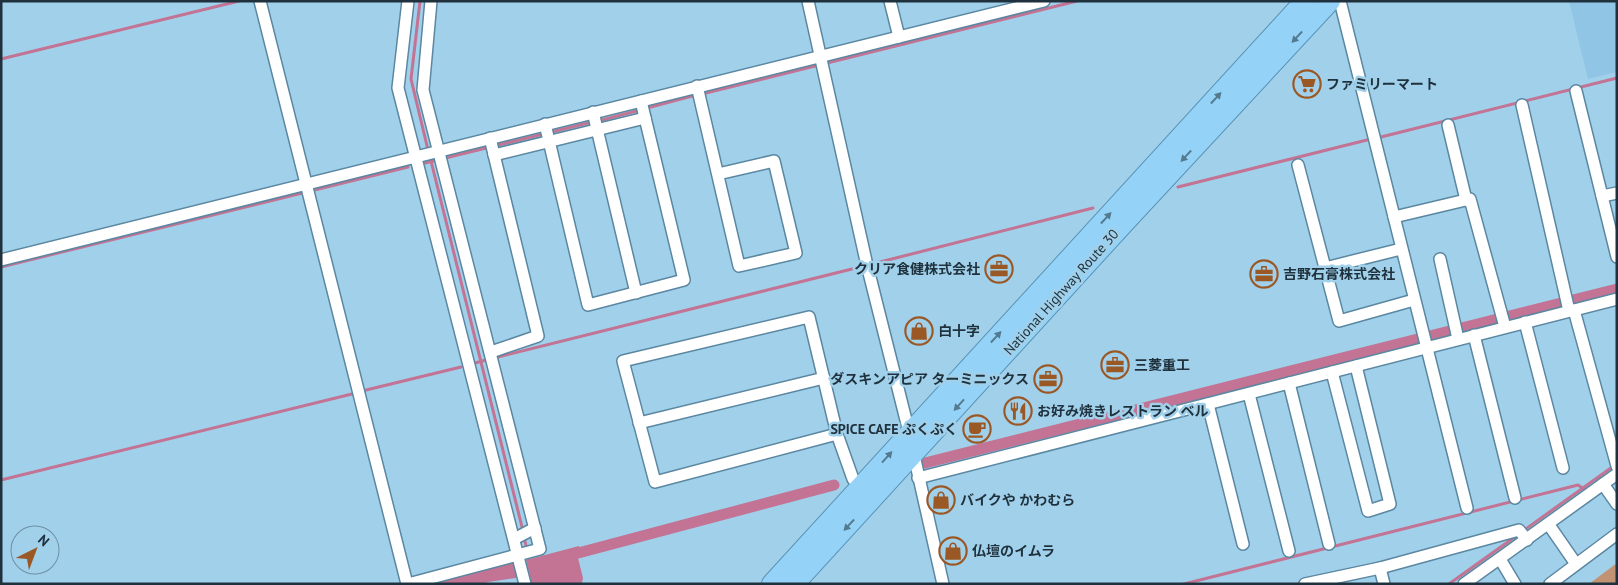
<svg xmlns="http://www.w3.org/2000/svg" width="1618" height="585" font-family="'PT Sans','Noto Sans JP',sans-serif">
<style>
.built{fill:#90c5e5}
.green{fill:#c19273}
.water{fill:#c37393}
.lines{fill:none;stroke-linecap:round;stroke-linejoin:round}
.stream{stroke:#c37393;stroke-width:3}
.canal{stroke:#c37393;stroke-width:11}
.river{stroke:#c37393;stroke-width:20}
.minor-casing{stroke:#5b87a1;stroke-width:14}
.trunk-casing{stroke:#5a93b4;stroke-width:22}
.minor{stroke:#fff;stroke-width:11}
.trunk{stroke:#94d3f7;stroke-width:20}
.oneway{fill:#547a90}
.labels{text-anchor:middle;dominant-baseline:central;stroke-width:5;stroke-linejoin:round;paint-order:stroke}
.poi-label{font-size:14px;font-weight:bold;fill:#1f313c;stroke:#a1d0eb;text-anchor:start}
.street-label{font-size:14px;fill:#1f313c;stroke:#a1d0eb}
</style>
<rect width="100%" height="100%" fill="#a1d0eb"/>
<path class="built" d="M1569 1H1617V72L1588 79Z"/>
<path class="green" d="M1617 563V584H1589Z"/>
<path class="water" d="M579 546 581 553 577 554 583 578 582 583 529 584 531 581 526 560Z"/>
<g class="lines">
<g class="stream">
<path d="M420 1 411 79 428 150"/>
<path d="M1 59 239 1"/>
<path d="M702 94 1077 1"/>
<path d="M647 108 696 95"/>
<path d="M598 121 640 110"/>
<path d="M1377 138 1617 78"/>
<path d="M431 161 523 531"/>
<path d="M425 163 592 122"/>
<path d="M1178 187 1371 139"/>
<path d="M876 263 1093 208"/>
<path d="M1 267 408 167"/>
<path d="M498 357 864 266"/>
<path d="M475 363 486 360"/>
<path d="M362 391 461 367"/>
<path d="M1 480 356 393"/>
<path d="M524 537 530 563"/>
<path d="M500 571 514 576"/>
<path d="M1184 584 1578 485 1584 489"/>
<path d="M1449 584 1615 465"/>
</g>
<g class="canal">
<path d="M925 463 1617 289"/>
<path d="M567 556 834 485"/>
</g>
<path class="river" d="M442 584 487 572 515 568"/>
<g class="minor-casing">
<g id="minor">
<path d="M260 1 407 584"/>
<path d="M408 1 398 88 525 584"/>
<path d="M808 1 866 261 910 436"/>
<path d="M890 1 899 37"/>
<path d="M1340 1 1467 508"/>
<path d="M697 86 739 266 796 253 774 161 718 174"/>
<path d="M1576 91 1617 257"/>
<path d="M1522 105 1569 311"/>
<path d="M593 112 636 293"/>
<path d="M545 124 588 305 684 280 641 101"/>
<path d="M1448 125 1466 200"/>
<path d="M490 138 538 336 491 352"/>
<path d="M494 155 645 118"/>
<path d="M1298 165 1339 321 1414 300"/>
<path d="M1602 196 1617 193"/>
<path d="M1394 217 1470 199 1505 327"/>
<path d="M1440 259 1458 339"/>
<path d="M1 260 1044 1"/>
<path d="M1325 268 1401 249"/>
<path d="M1574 310 1617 466"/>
<path d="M809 317 837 434 655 482 623 361Z"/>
<path d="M1525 322 1563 468"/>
<path d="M1474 335 1515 498"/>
<path d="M1332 372 1368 511 1390 504 1356 366"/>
<path d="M1289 383 1329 544"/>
<path d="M1249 394 1289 551"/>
<path d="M1208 404 1243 544"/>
<path d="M639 423 824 378"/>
<path d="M837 434 853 479 864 490"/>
<path d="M913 451 943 584"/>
<path d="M918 478 1617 299"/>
<path d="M1603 484 1617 504"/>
<path d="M1549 525 1576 564"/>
<path d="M514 539 535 528"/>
<path d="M1500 559 1515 584"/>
<path d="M1380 568 1384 584"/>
<path d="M408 584 540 549 423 90 431 1"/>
<path d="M1305 584 1380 568 1519 530 1527 540"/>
<path d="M1464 584 1617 474"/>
<path d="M1550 584 1617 534"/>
</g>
</g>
<g class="trunk-casing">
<g id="trunk">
<path d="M772 584 1305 1"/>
<path d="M794 584 1123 224 1330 1"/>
</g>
</g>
<use href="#minor" class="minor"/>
<use href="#trunk" class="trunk"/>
</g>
<defs><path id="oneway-solid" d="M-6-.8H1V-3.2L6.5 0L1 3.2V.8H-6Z" transform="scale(1.25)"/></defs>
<g class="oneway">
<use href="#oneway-solid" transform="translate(1297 37) rotate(133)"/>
<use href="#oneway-solid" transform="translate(1216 98) rotate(-47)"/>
<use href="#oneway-solid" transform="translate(1186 156) rotate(133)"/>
<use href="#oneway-solid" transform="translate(1106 218) rotate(-47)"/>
<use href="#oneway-solid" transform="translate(996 337) rotate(-47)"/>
<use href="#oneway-solid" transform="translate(959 405) rotate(132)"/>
<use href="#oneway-solid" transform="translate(887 457) rotate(-48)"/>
<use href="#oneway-solid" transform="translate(849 525) rotate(133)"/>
</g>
<defs>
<g id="supermarket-ring" transform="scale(1.4375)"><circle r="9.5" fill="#a1d0eb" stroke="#9a5825" stroke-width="1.5"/><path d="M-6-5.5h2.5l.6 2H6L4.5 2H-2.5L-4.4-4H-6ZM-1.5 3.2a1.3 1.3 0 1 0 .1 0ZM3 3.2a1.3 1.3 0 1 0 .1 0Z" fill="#9a5825"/></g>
<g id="office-ring" transform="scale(1.4375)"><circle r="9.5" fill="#a1d0eb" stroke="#9a5825" stroke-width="1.5"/><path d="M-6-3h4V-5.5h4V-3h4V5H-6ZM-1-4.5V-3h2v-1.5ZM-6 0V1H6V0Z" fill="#9a5825"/></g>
<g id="shop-ring" transform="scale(1.4375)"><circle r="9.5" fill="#a1d0eb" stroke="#9a5825" stroke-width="1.5"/><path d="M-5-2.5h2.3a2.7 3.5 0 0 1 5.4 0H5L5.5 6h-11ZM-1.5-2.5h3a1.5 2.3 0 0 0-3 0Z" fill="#9a5825"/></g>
<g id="restaurant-ring" transform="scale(1.4375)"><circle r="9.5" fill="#a1d0eb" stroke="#9a5825" stroke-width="1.5"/><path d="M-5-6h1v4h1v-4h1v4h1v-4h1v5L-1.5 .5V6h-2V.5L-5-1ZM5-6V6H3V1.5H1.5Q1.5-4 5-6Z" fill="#9a5825"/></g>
<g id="cafe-ring" transform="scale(1.4375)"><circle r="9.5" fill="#a1d0eb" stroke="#9a5825" stroke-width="1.5"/><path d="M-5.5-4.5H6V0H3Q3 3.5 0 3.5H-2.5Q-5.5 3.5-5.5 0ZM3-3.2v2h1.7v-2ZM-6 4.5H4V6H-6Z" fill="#9a5825"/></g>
</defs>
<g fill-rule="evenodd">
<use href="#supermarket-ring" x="1307" y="84"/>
<use href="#office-ring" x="999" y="269"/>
<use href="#office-ring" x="1264" y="274"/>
<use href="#shop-ring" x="919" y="331"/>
<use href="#office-ring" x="1115" y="365"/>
<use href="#office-ring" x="1048" y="379"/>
<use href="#restaurant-ring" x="1018" y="411"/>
<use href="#cafe-ring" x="977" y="429"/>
<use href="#shop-ring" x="941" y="500"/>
<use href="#shop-ring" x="953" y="551"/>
</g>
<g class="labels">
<g class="poi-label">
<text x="1326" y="84">ファミリーマート</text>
<text x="980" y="269" text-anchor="end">クリア食健株式会社</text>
<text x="1283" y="274">吉野石膏株式会社</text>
<text x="938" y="331">白十字</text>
<text x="1134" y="365">三菱重工</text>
<text x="1029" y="379" text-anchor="end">ダスキンアピア ターミニックス</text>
<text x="1037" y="411">お好み焼きレストラン ベル</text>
<text x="958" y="429" text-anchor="end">SPICE CAFE ぷくぷく</text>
<text x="960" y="500">バイクや かわむら</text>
<text x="972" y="551">仏壇のイムラ</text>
</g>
<g class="street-label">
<text transform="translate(1061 292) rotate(-48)">National Highway Route 30</text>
</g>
</g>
<rect width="1618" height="585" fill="none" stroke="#1f313c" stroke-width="5"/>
<g transform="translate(35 550) rotate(42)"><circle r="24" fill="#a1d0eb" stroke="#6d90a5"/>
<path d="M0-4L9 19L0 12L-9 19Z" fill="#9a5825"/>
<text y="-8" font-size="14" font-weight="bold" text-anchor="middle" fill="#1f313c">N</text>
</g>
</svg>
